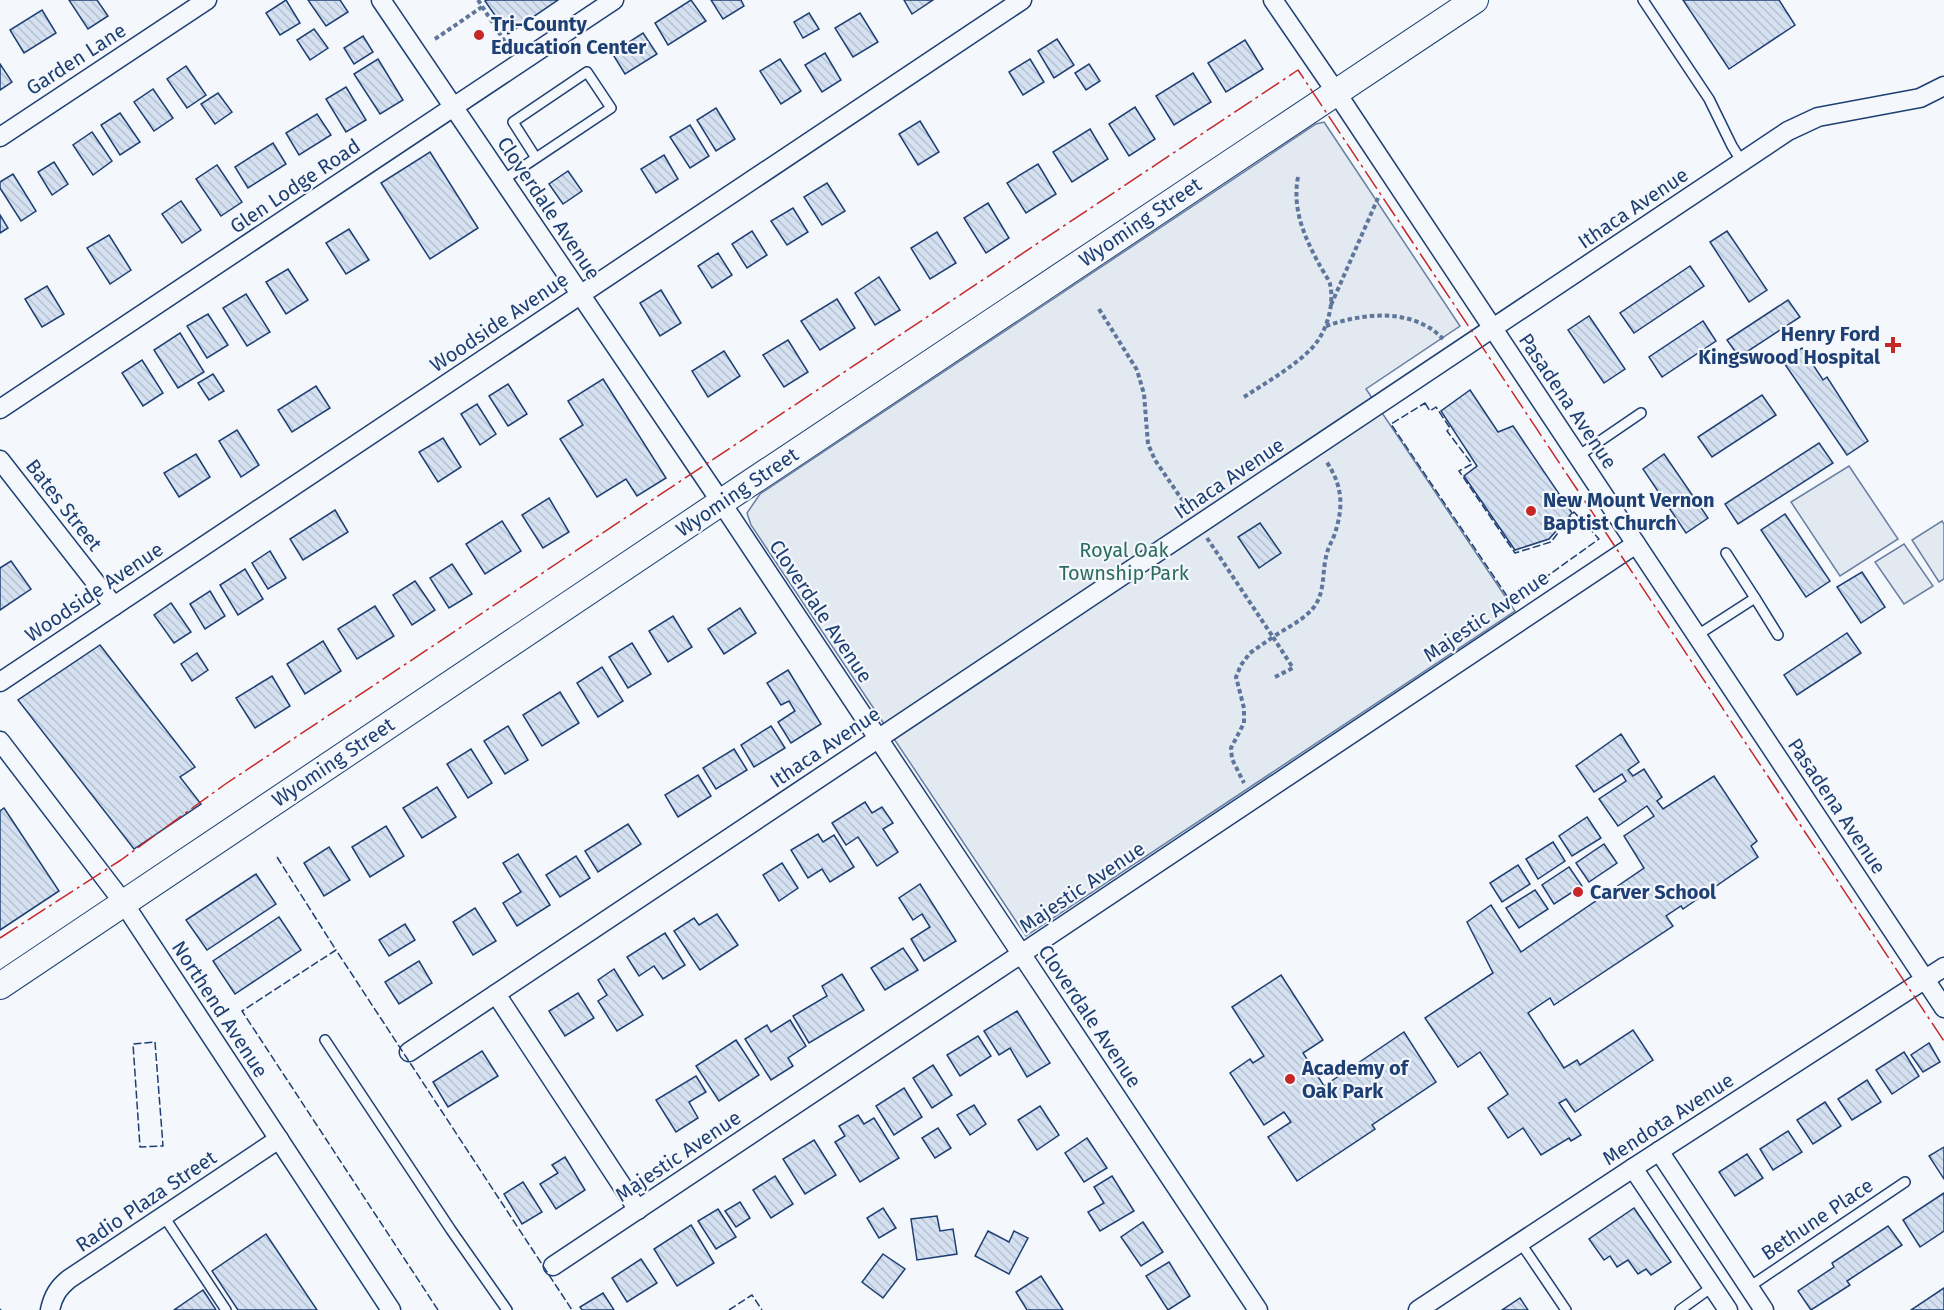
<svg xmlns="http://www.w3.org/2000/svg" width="1944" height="1310" font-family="'Fira Sans',sans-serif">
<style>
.green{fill:#e3e9f0;stroke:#687fa3;stroke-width:1.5}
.building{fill:url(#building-back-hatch);stroke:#1d3f73;stroke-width:1.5}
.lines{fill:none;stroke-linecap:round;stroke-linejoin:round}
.lane-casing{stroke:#1d3f73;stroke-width:12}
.street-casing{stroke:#1d3f73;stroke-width:21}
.secondary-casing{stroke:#1d3f73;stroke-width:28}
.path{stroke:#5e769c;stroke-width:4;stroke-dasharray:4.5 3;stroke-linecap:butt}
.lane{stroke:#f4f7fb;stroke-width:9}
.street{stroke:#f4f7fb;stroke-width:18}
.secondary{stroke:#f4f7fb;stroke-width:26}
.fence{stroke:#1d3f73;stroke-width:1.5;stroke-dasharray:8 3;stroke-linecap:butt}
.power{stroke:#c62828;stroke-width:1.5;stroke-dasharray:21 4.5 3 4.5;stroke-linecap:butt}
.poi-dot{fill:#c62828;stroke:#f4f7fb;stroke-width:2}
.labels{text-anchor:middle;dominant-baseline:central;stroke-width:4.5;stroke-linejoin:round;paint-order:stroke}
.poi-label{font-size:20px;font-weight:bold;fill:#1d3f73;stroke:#f4f7fb;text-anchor:start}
.street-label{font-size:20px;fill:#1d3f73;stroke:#f4f7fb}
.park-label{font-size:20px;fill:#2c6c60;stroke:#f4f7fb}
</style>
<defs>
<pattern id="building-back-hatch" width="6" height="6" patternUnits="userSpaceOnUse" patternTransform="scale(1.5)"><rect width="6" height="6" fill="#d5e0f0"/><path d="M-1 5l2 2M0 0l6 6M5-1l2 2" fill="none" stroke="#b6c1d1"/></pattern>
</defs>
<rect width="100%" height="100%" fill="#f4f7fb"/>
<g class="green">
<path d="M1324 122 1460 326 1366 389 1515 611 1026 936 751 525 747 513 760 494 1316 124Z"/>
<path d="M1849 466 1898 539 1840 576 1791 502Z"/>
<path d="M1942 521 1944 524V579L1939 582 1912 540Z"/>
<path d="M1904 544 1933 586 1904 604 1875 562Z"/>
</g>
<g class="building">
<path d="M69 0H97L108 16 88 29Z"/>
<path d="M286 0 300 23 280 35 266 13Z"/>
<path d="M308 0H340L348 12 326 26Z"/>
<path d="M487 0H558L508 34 485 1Z"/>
<path d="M691 0 706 21 668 45 655 23Z"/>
<path d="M711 0H741L744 6 723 19Z"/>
<path d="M904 0H933L912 14Z"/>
<path d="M1683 0H1779L1795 25 1729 69Z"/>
<path d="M42 10 56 33 24 53 10 30Z"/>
<path d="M809 13 819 29 803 38 794 22Z"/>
<path d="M860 13 878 42 853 57 835 28Z"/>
<path d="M314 29 328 48 310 60 297 40Z"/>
<path d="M643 33 657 54 625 74 612 53Z"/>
<path d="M363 36 373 52 354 64 344 48Z"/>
<path d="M1057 39 1074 65 1054 78 1038 51Z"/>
<path d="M1245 40 1263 69 1226 92 1208 63Z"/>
<path d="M825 53 841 80 822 92 805 65Z"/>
<path d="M378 59 403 100 380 114 354 74Z"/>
<path d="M780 59 801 91 781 104 760 71Z"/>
<path d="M1030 59 1044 82 1023 95 1009 72Z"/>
<path d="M0 64 12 82 0 90Z"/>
<path d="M1089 64 1100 81 1086 90 1075 73Z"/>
<path d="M186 66 206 95 187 108 167 79Z"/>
<path d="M1193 73 1211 102 1174 125 1156 96Z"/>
<path d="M346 87 366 120 346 132 326 99Z"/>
<path d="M153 89 173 118 154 131 134 102Z"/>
<path d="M218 93 232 112 215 124 201 104Z"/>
<path d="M1135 107 1155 139 1129 156 1109 124Z"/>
<path d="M716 108 735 139 716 151 697 120Z"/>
<path d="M120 113 140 142 120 155 101 125Z"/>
<path d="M317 114 331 135 299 155 286 133Z"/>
<path d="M920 121 939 152 918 165 899 134Z"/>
<path d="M690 125 709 156 690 168 670 137Z"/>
<path d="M1090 129 1108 159 1072 182 1053 152Z"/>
<path d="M92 132 112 161 93 175 73 145Z"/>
<path d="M273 143 286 164 248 188 235 167Z"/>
<path d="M430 152 478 228 430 259 381 183Z"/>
<path d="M664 155 678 179 656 193 641 169Z"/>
<path d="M54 162 68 184 52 195 38 172Z"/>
<path d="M1038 164 1056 194 1026 213 1007 183Z"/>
<path d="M217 165 242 202 221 216 196 179Z"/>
<path d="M568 171 582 191 563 204 549 184Z"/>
<path d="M13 174 36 211 21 221 0 188V182Z"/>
<path d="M827 183 845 211 822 225 804 197Z"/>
<path d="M181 201 201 230 182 243 162 214Z"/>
<path d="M988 203 1009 238 986 253 964 218Z"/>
<path d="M793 208 808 232 787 245 771 221Z"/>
<path d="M0 215 8 228 0 233Z"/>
<path d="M349 229 369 260 346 274 326 243Z"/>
<path d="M752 231 767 255 747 268 732 244Z"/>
<path d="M1727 231 1767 290 1749 302 1710 242Z"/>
<path d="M937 232 956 263 930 279 911 248Z"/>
<path d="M109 235 131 270 110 284 87 248Z"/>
<path d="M718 253 732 275 712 288 698 266Z"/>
<path d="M1690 266 1704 286 1634 333 1620 313Z"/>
<path d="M288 269 308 300 286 314 266 282Z"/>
<path d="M879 277 900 310 875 325 855 293Z"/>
<path d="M47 286 64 314 42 327 25 299Z"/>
<path d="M661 290 681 323 660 336 640 303Z"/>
<path d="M246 294 270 332 247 346 223 308Z"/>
<path d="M837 299 855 328 820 350 801 321Z"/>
<path d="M1788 300 1800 317 1739 357 1727 340Z"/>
<path d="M208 314 228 345 207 358 187 326Z"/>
<path d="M1589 316 1625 369 1604 383 1568 330Z"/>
<path d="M1703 321 1716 341 1662 377 1649 357Z"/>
<path d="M180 333 204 372 178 388 154 350Z"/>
<path d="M788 340 808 372 784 387 763 355Z"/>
<path d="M1802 348 1823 380 1827 377 1868 441 1847 455 1782 360Z"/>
<path d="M724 351 740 376 708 397 692 371Z"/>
<path d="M142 360 163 393 143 406 122 373Z"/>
<path d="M213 374 224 391 209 400 198 383Z"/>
<path d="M603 379 666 478 637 496 626 479 597 497 560 439 583 425 568 401Z"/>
<path d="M508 384 527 414 508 426 489 396Z"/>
<path d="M316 386 330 408 292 432 278 410Z"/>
<path d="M1470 390 1498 432 1513 426 1572 513 1549 539 1515 550 1464 476 1477 466 1441 411Z"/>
<path d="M1762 395 1776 415 1712 457 1698 437Z"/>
<path d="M477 404 496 434 480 445 461 414Z"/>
<path d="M237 430 259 465 241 477 219 441Z"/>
<path d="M443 438 461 467 438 482 419 452Z"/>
<path d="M1819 443 1833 463 1738 524 1725 504Z"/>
<path d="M196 454 210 477 179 497 164 473Z"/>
<path d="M1664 454 1708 518 1686 533 1643 469Z"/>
<path d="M549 498 569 532 543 548 522 515Z"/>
<path d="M335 510 348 532 303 560 290 539Z"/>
<path d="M1785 514 1830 581 1806 597 1761 530Z"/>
<path d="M502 521 521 551 485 574 466 544Z"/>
<path d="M1260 523 1281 553 1259 568 1238 537Z"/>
<path d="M270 551 286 578 268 589 252 563Z"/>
<path d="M11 561 31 589 0 610V568Z"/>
<path d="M452 564 472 594 449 608 430 578Z"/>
<path d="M245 569 263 599 238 615 220 585Z"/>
<path d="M1862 572 1885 607 1861 623 1837 587Z"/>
<path d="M415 581 435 610 412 625 393 595Z"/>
<path d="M210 591 225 616 205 629 190 604Z"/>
<path d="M171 603 191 632 174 643 154 615Z"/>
<path d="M375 606 394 636 357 659 338 629Z"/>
<path d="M740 608 756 633 724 654 708 629Z"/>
<path d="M673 616 692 647 668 662 649 631Z"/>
<path d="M1847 633 1861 653 1797 695 1784 675Z"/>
<path d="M323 641 341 671 305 694 287 664Z"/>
<path d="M632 643 651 674 628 688 609 657Z"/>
<path d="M100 645 195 767 180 777 201 804 134 849 18 700Z"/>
<path d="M197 653 208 670 192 681 181 664Z"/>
<path d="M602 667 623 701 598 717 577 683Z"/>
<path d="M788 670 821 724 791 743 778 722 795 711 789 701 781 705 767 683Z"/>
<path d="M272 676 290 706 255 728 236 698Z"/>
<path d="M560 692 579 723 542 746 523 715Z"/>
<path d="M508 726 528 760 505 774 484 741Z"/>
<path d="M771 726 785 748 754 767 741 745Z"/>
<path d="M1621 734 1639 762 1628 770 1633 776 1644 769 1662 797 1657 801 1663 809 1714 776 1757 841 1751 846 1758 857 1683 909 1681 906 1666 916 1673 926 1554 1005 1550 998 1528 1013 1564 1068 1577 1060 1580 1065 1633 1030 1653 1060 1575 1112 1566 1099 1559 1103 1581 1135 1571 1141 1569 1138 1541 1155 1523 1128 1508 1138 1488 1108 1508 1094 1480 1052 1458 1067 1425 1018 1493 973 1467 922 1491 905 1521 952 1644 868 1624 836 1654 816 1647 806 1618 826 1599 799 1626 781 1622 774 1594 792 1576 766Z"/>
<path d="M471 749 492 783 468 798 447 764Z"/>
<path d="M734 749 747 770 716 789 703 768Z"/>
<path d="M698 775 711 796 678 817 665 795Z"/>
<path d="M437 787 456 817 422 838 403 808Z"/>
<path d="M865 802 872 813 882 807 893 823 883 829 898 852 877 866 858 837 846 845 832 823Z"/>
<path d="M4 808 59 891 0 930V811Z"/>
<path d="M1587 817 1601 838 1572 856 1559 836Z"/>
<path d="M628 824 641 844 598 872 585 851Z"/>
<path d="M386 826 404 856 370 877 352 847Z"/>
<path d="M818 834 823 842 834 835 854 867 830 882 822 869 808 878 791 850Z"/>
<path d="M1553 842 1565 861 1538 879 1526 859Z"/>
<path d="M1604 844 1617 863 1589 882 1576 863Z"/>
<path d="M329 847 350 880 324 896 304 863Z"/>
<path d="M518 854 550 905 517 926 503 903 521 892 503 863Z"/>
<path d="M576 856 590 878 560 897 546 875Z"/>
<path d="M782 863 798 888 779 901 763 875Z"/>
<path d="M1518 865 1530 884 1502 902 1490 883Z"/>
<path d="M1569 867 1582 886 1554 904 1542 885Z"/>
<path d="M256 874 276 904 207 950 186 920Z"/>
<path d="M920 884 956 941 924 961 911 939 930 927 922 914 913 920 899 898Z"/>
<path d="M1535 890 1548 909 1519 928 1506 908Z"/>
<path d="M475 908 496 941 473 955 453 922Z"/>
<path d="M717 914 738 945 700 970 674 931 694 918 699 925Z"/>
<path d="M279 917 301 950 235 994 213 961Z"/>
<path d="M405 924 415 940 389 956 379 940Z"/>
<path d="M665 933 685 965 663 979 654 966 639 976 627 957Z"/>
<path d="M903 948 918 970 885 990 871 968Z"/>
<path d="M419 961 432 983 399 1004 385 982Z"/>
<path d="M614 969 643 1015 617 1031 598 1001 607 995 598 980Z"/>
<path d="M842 974 864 1010 809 1043 793 1016 827 996 822 986Z"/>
<path d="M1281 975 1323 1040 1303 1053 1324 1086 1404 1032 1436 1082 1372 1125 1375 1129 1297 1181 1268 1137 1291 1122 1284 1112 1264 1125 1230 1073 1250 1059 1253 1063 1264 1056 1232 1007Z"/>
<path d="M578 993 594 1018 565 1036 549 1011Z"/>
<path d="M1017 1011 1050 1063 1027 1077 1010 1048 999 1055 984 1031Z"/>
<path d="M790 1020 806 1046 788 1058 793 1066 771 1080 745 1039 767 1025 771 1032Z"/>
<path d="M978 1036 991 1056 960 1076 947 1055Z"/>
<path d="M736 1040 759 1075 719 1101 696 1066Z"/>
<path d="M1929 1043 1940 1062 1923 1072 1911 1055Z"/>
<path d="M482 1051 498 1076 448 1107 433 1082Z"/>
<path d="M1904 1052 1919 1076 1892 1094 1876 1070Z"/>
<path d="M933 1065 952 1095 932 1108 913 1078Z"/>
<path d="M696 1076 706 1092 689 1102 698 1118 676 1132 656 1100Z"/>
<path d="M1867 1080 1881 1102 1852 1120 1838 1099Z"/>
<path d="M904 1088 922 1117 894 1135 876 1106Z"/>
<path d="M1825 1102 1841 1126 1813 1144 1797 1120Z"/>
<path d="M974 1105 986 1124 970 1135 957 1115Z"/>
<path d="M1040 1106 1059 1135 1037 1150 1018 1120Z"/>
<path d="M858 1115 864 1124 874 1118 899 1158 860 1182 835 1142 845 1136 839 1126Z"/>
<path d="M938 1128 951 1148 935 1158 922 1138Z"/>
<path d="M1788 1131 1802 1152 1773 1170 1760 1149Z"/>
<path d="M1087 1138 1107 1168 1084 1182 1065 1153Z"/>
<path d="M814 1140 836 1175 805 1194 783 1159Z"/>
<path d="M1944 1147V1179L1929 1156Z"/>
<path d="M1747 1154 1763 1178 1735 1196 1719 1172Z"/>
<path d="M565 1157 585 1190 556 1209 540 1184 558 1173 552 1165Z"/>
<path d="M775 1176 793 1204 771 1218 753 1190Z"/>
<path d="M1112 1176 1134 1211 1100 1231 1088 1212 1104 1203 1094 1187Z"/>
<path d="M523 1182 542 1212 522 1224 504 1194Z"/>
<path d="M1944 1193V1231L1920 1247 1903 1220Z"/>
<path d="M740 1202 750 1218 736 1227 725 1211Z"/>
<path d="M883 1208 896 1228 879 1238 867 1218Z"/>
<path d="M1634 1208 1671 1262 1651 1275 1646 1269 1638 1274 1628 1260 1617 1267 1610 1256 1604 1260 1589 1239Z"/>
<path d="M718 1209 736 1237 716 1249 698 1221Z"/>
<path d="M937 1216 940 1231 953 1229 957 1254 917 1260 911 1219Z"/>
<path d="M1143 1222 1163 1252 1141 1266 1121 1237Z"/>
<path d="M691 1225 714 1263 677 1286 654 1249Z"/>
<path d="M1888 1226 1902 1245 1847 1281 1850 1285 1811 1310 1798 1291 1834 1267 1832 1263Z"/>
<path d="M988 1231 1009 1242 1014 1231 1028 1238 1009 1274 975 1256Z"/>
<path d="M266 1234 317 1310H238L212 1271Z"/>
<path d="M883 1254 905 1269 883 1298 862 1282Z"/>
<path d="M641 1259 657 1283 627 1302 612 1278Z"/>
<path d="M1169 1262 1190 1296 1168 1310 1146 1276Z"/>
<path d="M1041 1276 1063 1310H1027L1016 1292Z"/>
<path d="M1944 1288V1310H1911Z"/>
<path d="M203 1290 216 1310H174Z"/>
<path d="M603 1293 614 1310H582L580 1307Z"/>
<path d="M1520 1298 1528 1310H1502Z"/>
</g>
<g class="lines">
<g class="lane-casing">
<g id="lane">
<path d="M1643 0 1709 99 1732 146 1742 162"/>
<path d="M503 180 611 108 587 72 513 122 536 158"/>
<path d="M1578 456 1641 413"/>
<path d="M1755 598 1778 635"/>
<path d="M1696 636 1755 598 1726 553"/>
<path d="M325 1040 451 1230 507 1310"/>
<path d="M163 1215 226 1310"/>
<path d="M1520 1242 1566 1310"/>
<path d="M1749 1287 1905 1182"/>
<path d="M1680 1310 1712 1287"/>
</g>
</g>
<g class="street-casing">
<g id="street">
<path d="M381 0 721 502 1258 1310"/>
<path d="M1273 0 1336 92 1944 1008"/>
<path d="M0 137 207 0"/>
<path d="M0 409 614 0"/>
<path d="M0 460 114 606"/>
<path d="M0 682 1022 0"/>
<path d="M0 741 123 902 391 1310"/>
<path d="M496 994 638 1210"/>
<path d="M409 1052 1788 131 1818 117 1920 98 1944 86"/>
<path d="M1659 1151 1764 1310"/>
<path d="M1633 1168 1728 1310"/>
<path d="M553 1266 1636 544"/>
<path d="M50 1310C53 1296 58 1288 69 1279L279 1139"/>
<path d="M1418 1310 1633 1168 1944 967"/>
</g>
</g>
<g class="secondary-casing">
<path id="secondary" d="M0 986 741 489 1475 0"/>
</g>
<g class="path">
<path d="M478 0 509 48"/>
<path d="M435 39 482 7"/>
<path d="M1331 305 1378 198"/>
<path d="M1099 309 1137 370 1144 394 1148 444 1155 460 1189 510"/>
<path d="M1326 326C1358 315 1397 309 1428 327 1434 330 1439 335 1443 339"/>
<path d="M1244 397C1267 382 1292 368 1311 349 1326 334 1335 305 1330 284 1328 278 1322 270 1319 264 1304 236 1292 209 1298 177"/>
<path d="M1207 538 1273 637 1250 653 1241 665 1236 677 1244 708V723L1231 748 1232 759 1244 783"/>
<path d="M1275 677 1293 668 1273 637C1286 628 1304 620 1314 607 1325 592 1322 574 1326 557 1327 550 1331 543 1334 536 1344 507 1343 486 1326 461"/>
</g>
<use href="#lane" class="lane"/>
<use href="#street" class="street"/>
<use href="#secondary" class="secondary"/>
<g class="fence">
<path d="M1425 403 1430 411 1436 407 1450 428 1447 431 1472 464 1459 471 1515 553 1551 542 1574 512 1599 539 1511 602 1391 424Z"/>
<path d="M277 857 336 950"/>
<path d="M155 1042 163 1146 140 1147 133 1044Z"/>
<path d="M0 1309 1 1310"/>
<path d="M438 1310 242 1011 336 950 572 1310"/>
<path d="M729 1310 752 1295 762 1310"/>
</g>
<path class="power" d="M0 938 121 860 224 785 1298 70 1944 1041"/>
</g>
<g class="poi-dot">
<circle cx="479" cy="35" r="6"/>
<path d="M1890 336h6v6h6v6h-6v6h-6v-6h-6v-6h6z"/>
<circle cx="1531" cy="511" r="6"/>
<circle cx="1578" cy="892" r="6"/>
<circle cx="1290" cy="1079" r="6"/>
</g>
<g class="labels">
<g class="poi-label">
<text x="491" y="24">Tri-County<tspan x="491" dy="23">Education Center</tspan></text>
<text x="1880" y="334" text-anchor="end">Henry Ford<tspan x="1880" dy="23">Kingswood Hospital</tspan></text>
<text x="1543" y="500">New Mount Vernon<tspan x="1543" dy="23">Baptist Church</tspan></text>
<text x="1590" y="892">Carver School</text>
<text x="1302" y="1068">Academy of<tspan x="1302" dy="23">Oak Park</tspan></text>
</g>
<g class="street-label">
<text transform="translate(76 59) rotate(-33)">Garden Lane</text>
<text transform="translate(295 186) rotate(-34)">Glen Lodge Road</text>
<text transform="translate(549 208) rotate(56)">Cloverdale Avenue</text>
<text transform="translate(1633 208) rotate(-34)">Ithaca Avenue</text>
<text transform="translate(1140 222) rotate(-34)">Wyoming Street</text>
<text transform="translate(499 322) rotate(-34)">Woodside Avenue</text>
<text transform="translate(1568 401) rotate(56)">Pasadena Avenue</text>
<text transform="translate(1229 478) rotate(-34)">Ithaca Avenue</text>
<text transform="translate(737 492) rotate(-34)">Wyoming Street</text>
<text transform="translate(64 505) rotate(52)">Bates Street</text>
<text transform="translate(94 592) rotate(-34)">Woodside Avenue</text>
<text transform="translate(821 611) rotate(56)">Cloverdale Avenue</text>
<text transform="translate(1486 616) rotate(-34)">Majestic Avenue</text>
<text transform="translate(825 747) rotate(-34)">Ithaca Avenue</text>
<text transform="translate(333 762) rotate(-34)">Wyoming Street</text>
<text transform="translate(1837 806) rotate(56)">Pasadena Avenue</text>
<text transform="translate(1082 887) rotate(-34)">Majestic Avenue</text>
<text transform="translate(220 1009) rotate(57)">Northend Avenue</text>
<text transform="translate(1090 1016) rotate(56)">Cloverdale Avenue</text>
<text transform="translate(1668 1119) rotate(-33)">Mendota Avenue</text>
<text transform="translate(678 1156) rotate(-34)">Majestic Avenue</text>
<text transform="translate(146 1201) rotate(-34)">Radio Plaza Street</text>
<text transform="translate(1817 1219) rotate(-34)">Bethune Place</text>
</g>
<g class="park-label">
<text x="1124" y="550">Royal Oak<tspan x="1124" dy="23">Township Park</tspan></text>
</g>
</g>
</svg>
